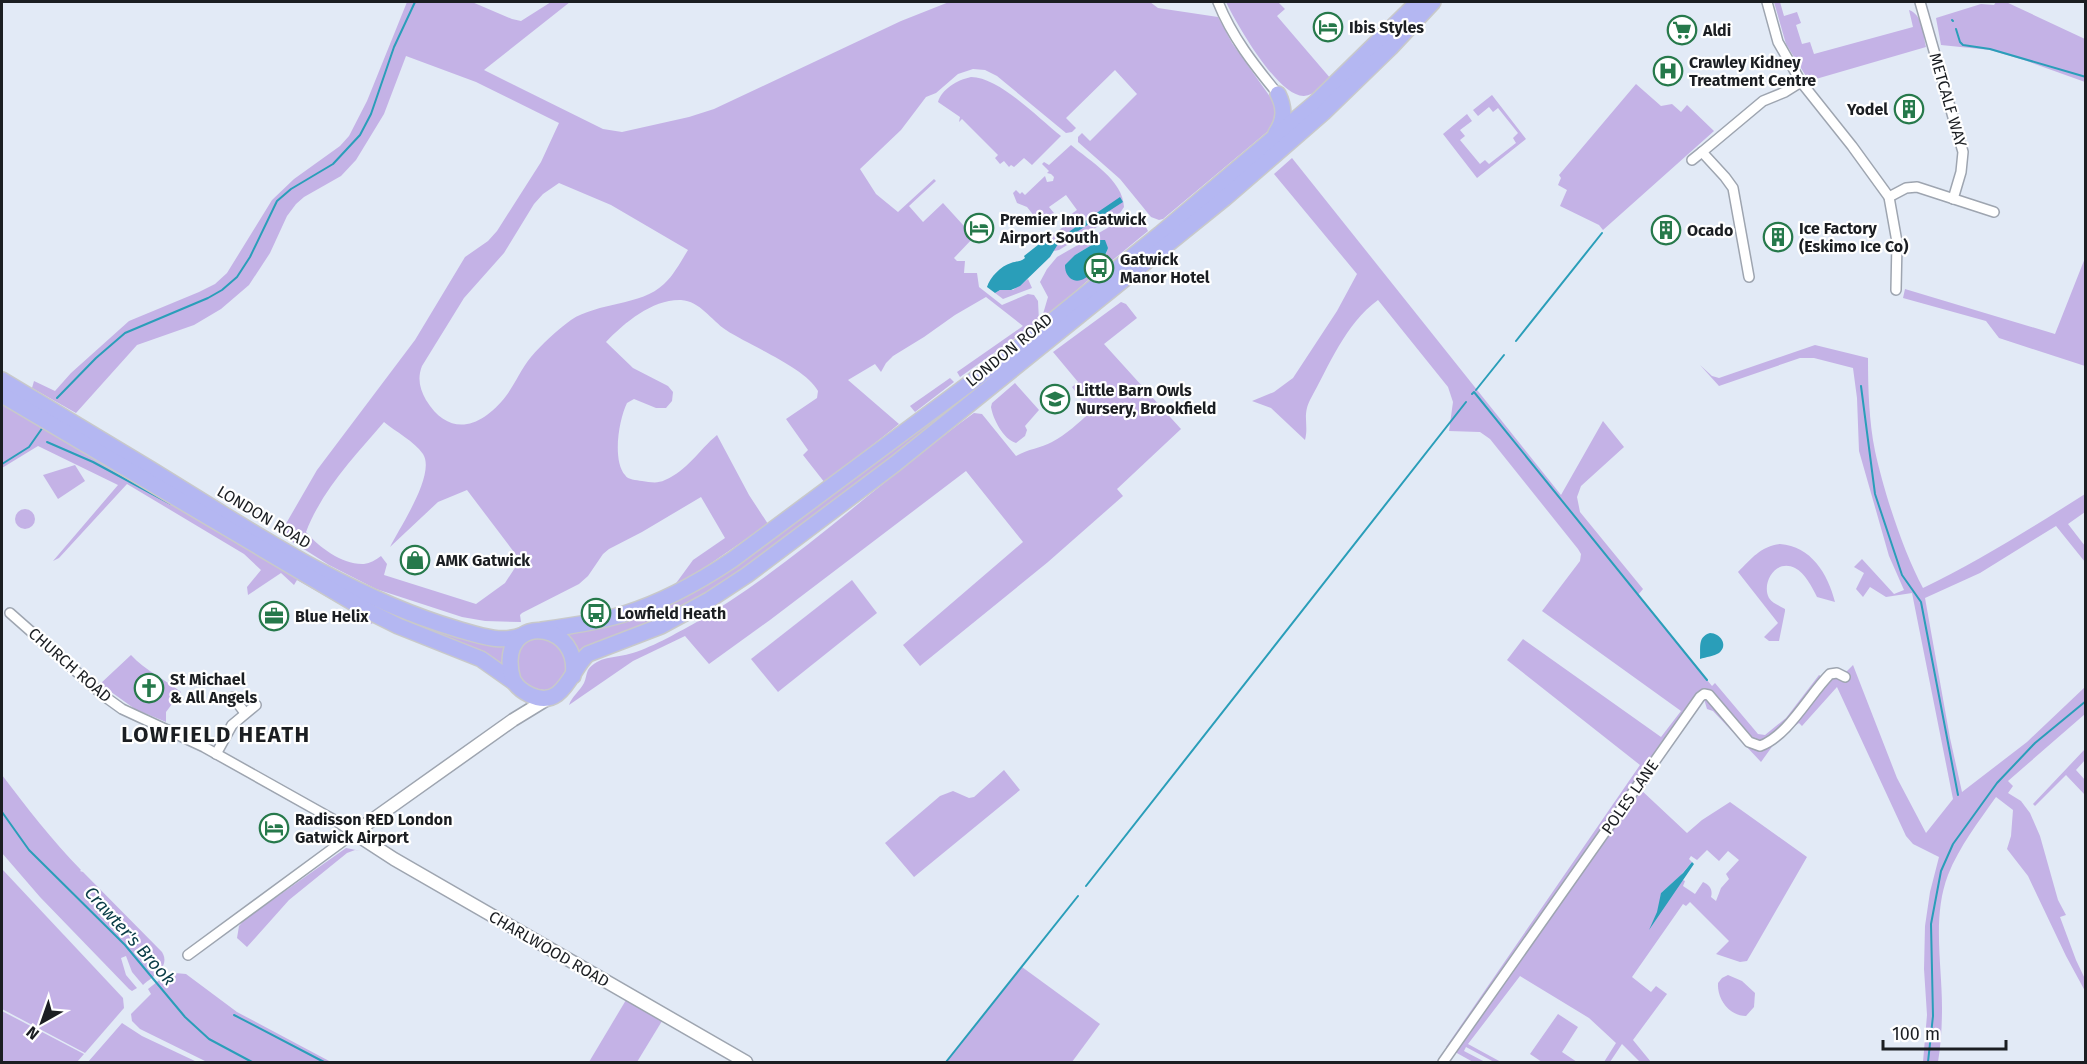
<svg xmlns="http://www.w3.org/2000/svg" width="2087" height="1064" font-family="'Fira Sans',sans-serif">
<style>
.green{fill:#c4b2e6;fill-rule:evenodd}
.water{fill:#2a9eb9}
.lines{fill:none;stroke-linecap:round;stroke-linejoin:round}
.stream{stroke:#2a9eb9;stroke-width:2}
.minor-casing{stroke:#9ea5b0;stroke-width:12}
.tertiary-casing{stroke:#9ea5b0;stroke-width:15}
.primary-casing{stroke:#c8c9ca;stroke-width:18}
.minor{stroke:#fff;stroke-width:9}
.tertiary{stroke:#fff;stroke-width:12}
.primary{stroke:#b4b7f2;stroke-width:15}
.labels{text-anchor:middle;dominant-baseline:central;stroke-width:4.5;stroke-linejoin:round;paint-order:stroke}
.poi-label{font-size:16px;font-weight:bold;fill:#1b1e22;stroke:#fff;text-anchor:start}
.street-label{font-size:16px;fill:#1b1e22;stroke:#fff}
.water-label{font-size:18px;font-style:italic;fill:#093c47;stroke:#fff}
.district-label{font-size:22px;font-weight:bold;letter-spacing:1.5px;fill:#1b1e22;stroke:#fff}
</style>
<rect width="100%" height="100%" fill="#e2eaf6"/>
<g class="green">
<path d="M407 2H472L512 19 521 21 551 2H570L484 70 603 129 622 132 689 117 714 109 901 21 949 2H1150L1158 8 1218 17 1232 43 1278 108 1274 126 1163 219 1159 220 1151 217 1120 179 1078 142V137L1082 133 1090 141 1137 94 1115 70 1066 118 1076 128 1072 132 1066 133 997 76 985 70 973 69 958 74 936 93 926 97 901 130 860 169 876 194 898 212 934 179 936 181 909 206 923 222 943 203 974 237 954 258 957 261H965L964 273H977L979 287 1002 305 1028 294 1034 295 1038 301 1039 321 960 377 957 372 1023 326 986 297 955 315 924 337 893 356 886 363 881 372 875 364 848 380 899 424 825 483 803 455 808 450 786 419 817 398 818 391C805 367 750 346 726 330 711 320 700 301 681 300 653 299 625 322 606 342L633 368 668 386 673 392 672 401 666 408H656L634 399 627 403C619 419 612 460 625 475 628 480 636 480 642 481 650 482 657 484 665 480 687 471 699 450 717 435L749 495 768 524 694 575 674 586 693 560 725 538 701 497 642 532 609 549 603 554 588 576 579 584 522 613 520 615 521 622 485 621 462 617 376 589 329 565 280 534 317 470 415 340 465 257 488 241 497 231 541 162 559 123 476 82 406 56 384 114 356 160 341 176 304 197 296 204 287 216 270 253 249 285 221 309 194 325 137 345 76 413 32 388 34 381 55 391 71 373 129 321 199 292 215 284 227 273 272 200 294 179 340 146 349 136 367 101ZM559 183 611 205 688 250C681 261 674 275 664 284 641 306 598 302 571 320 557 330 542 344 531 357 521 369 515 384 506 396 482 427 450 439 426 400 420 389 417 379 422 366L464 298 504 253 534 204 543 194ZM384 422C396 432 414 441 423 454 436 474 400 527 390 547L438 502 467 490 520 560 505 583 476 604 384 575 387 564 381 556C376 560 370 563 364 564 342 565 319 547 306 532 322 490 355 456 384 422Z"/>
<path d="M1226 2H1278L1285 9 1277 16 1331 79C1323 85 1315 95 1304 96 1278 97 1236 23 1226 2Z"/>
<path d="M1774 2H1780L1784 16 1797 12 1801 23 1796 25 1802 44 1810 42 1814 54 1913 27 1909 10C1923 15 1923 34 1926 47L1809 81 1786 44Z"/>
<path d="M1996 2H2006L2085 39V82L2024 60 1990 50 1941 45 1936 18 1981 4 1994 5Z"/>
<path d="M971 77C999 77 1038 118 1061 136L1032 165 1024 158 1014 167 1011 165 1009 167 1004 161 1000 164 995 158 998 155 962 119 959 122 960 117 938 102C942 89 957 80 971 77Z"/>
<path d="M1636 84 1661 106 1672 104 1681 112 1687 105 1714 131 1603 230 1599 225 1560 206 1567 190 1558 185 1561 178 1559 175Z"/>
<path d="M1492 95 1526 139 1477 178 1443 134 1467 114 1472 121 1460 130 1465 136 1460 140 1480 164 1485 160 1489 164 1516 143 1513 138 1518 133 1498 108 1493 112 1489 107 1478 116 1473 110Z"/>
<path d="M1071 145C1090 161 1123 180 1124 207L1120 213 1059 250 1054 251 1046 240 1063 227 1060 222 1077 210 1066 195 1049 207 1054 213 1039 222 1027 207 1017 203 1013 193 1016 190 1020 194 1022 192 1025 195 1045 176 1047 182 1053 181 1054 177 1051 174 1047 173 1049 171 1042 164 1044 162 1049 165Z"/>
<path d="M1292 158 1561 495 1603 421 1624 447 1581 486 1577 497 1580 512 1643 589 1638 595 1712 686 1715 683 1758 734 1765 735 1786 718 1819 675 1828 680 1833 676 1844 674 1853 665 1897 778 1926 833 1953 799 1912 593 1886 597 1870 587 1863 597 1856 589 1864 573 1854 567 1862 559 1894 594 1904 590 1889 556 1859 451 1857 398 1853 368 1814 358H1800L1719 386 1700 365 1712 376 1719 378 1815 345 1868 358C1868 389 1869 421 1875 451 1884 492 1903 551 1923 588 1979 561 2033 527 2085 494V512L2068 524 2085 546V562L2056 526 1980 573 1925 598 1950 738 1962 792 2027 742 2085 687V714L2008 781 2013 786 2008 793 2021 801 2030 813 2040 836 2058 900 2066 915 2060 917 2076 960 2085 979V991L2066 956 2028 876 2007 849 2011 836 2013 810 1996 797C1979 821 1959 847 1948 875 1932 917 1942 964 1942 1007 1942 1026 1941 1044 1938 1062H1923L1927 1015 1924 969 1925 926 1930 892 1939 857 1913 844 1906 836 1837 687 1802 726 1799 723 1779 737 1761 762 1713 711 1707 709 1704 699 1640 789 1687 833 1702 820 1730 802 1807 857 1747 961 1740 962 1716 954 1729 941 1690 902 1686 906 1683 904 1632 977 1651 992 1656 986 1667 994 1633 1040 1651 1062H1640L1622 1044 1610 1062H1604L1616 1043 1589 1018 1520 976 1468 1044 1501 1062H1494L1466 1047 1464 1051 1485 1062H1473L1446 1047 1640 765 1507 660 1523 639 1661 737 1681 711 1542 611 1580 561 1581 554 1578 549 1490 439 1480 432 1449 431 1453 402 1448 387 1378 300C1345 324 1329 366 1310 400 1302 416 1309 425 1305 440L1271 408 1252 401 1274 392 1293 378 1337 311 1357 274 1274 174ZM1707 850 1719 861 1728 851 1739 860 1726 874 1729 879 1721 888 1716 901 1711 897C1713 890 1710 885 1703 882L1695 894 1683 886 1685 881 1683 880 1676 889 1661 893 1680 876 1692 862 1689 859 1691 856 1697 860Z"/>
<path d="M1130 215 1142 219 1148 231 1086 282 1044 319 1043 314 1048 297 1040 282 1047 269 1057 257ZM1100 240 1108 248C1104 263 1088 284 1071 279L1075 255Z"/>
<path d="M2085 258V366L1999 338 1986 321 1903 298 1905 289 2055 334Z"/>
<path d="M1135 265 790 537 677 613 580 654 579 652 567 633 667 602Z"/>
<path d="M1028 279 1032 288 1003 299 995 293 1002 289 1013 290Z"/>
<path d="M1121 302 1126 304 1137 318 1104 344 1181 429 1117 489 1123 496 1048 562 920 666 903 645 1023 542 966 471 770 620 709 664 685 636 633 661 569 705C572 696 580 691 584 683 586 679 586 674 588 670 598 656 615 658 629 654 649 649 677 633 695 623 795 564 880 481 974 413L982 414 1016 456C1028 449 1041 448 1052 442 1066 435 1079 422 1091 412L1072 387 1078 382 1053 352Z"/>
<path d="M950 378 954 382 915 412 910 406Z"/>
<path d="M1015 383 1039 410 1025 426 1027 430 1025 436 1016 443C1003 439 993 419 991 407L992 403Z"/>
<path d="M2 401 375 618 372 624 367 621 361 623 358 621 360 616 297 580 294 585 281 573 248 595 247 587 261 570 244 554 127 484 59 558 53 561 118 485 38 446 2 468Z"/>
<path d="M75 465 85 481 58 499 43 475Z"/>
<circle cx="25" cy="519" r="10"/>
<path d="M1780 544C1811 546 1828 574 1835 602L1817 597C1812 587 1805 573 1795 568 1776 558 1761 583 1769 598 1772 603 1780 606 1785 609V611L1779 641H1769L1764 637 1778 623 1738 572C1751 559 1761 546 1780 544Z"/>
<path d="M852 580 877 613 778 692 751 659Z"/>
<path d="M360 599 506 644 503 667 423 631Z"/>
<path d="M535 637 556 641 568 663C567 667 566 673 564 677 553 698 532 690 519 677L516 654 525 642Z"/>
<path d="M131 655C146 671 164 679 181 692L166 712V722L135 709 100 684Z"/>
<path d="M2085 749V760L2076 770 2085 780V795L2066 775 2035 806 2033 804Z"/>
<path d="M1004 770 1020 790 914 877 885 843 940 796 953 791 969 798 974 797Z"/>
<path d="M2 775C27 808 52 840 81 870L80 871 83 872 162 952C171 967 153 976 143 985L132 972 126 956 121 958 126 975 137 988 132 991 129 989 40 897 2 853Z"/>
<path d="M346 848 361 851 355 850 347 853 289 900 247 947 237 938 239 926 244 920Z"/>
<path d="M2 869 123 998 124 1008 85 1053 2 1009Z"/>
<path d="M1022 967 1100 1024 1072 1062H946Z"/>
<path d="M175 973 186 974 237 1012 331 1062H207L140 1029 132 1021 131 1014 151 994 148 989 167 974 169 976Z"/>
<path d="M1728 975 1742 981 1755 993 1754 1007 1746 1016C1729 1016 1717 999 1718 983L1722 978Z"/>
<path d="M626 1000 662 1021 637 1062H589Z"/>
<path d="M2 1011 84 1054 77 1062H2Z"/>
<path d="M1558 1014 1578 1027 1562 1052 1577 1062H1542L1530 1054Z"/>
<path d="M122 1023 142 1036 197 1062H88Z"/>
</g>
<g class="water">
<path d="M1120 197 1123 202 1058 244 1050 257 1020 286 1011 290H1000L995 293 987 287C990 277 1001 266 1011 263 1017 261 1020 262 1025 258L1024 256 1043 241 1045 243 1051 244Z"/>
<path d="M1100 240H1105L1108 248C1105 259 1084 290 1070 278 1066 274 1065 270 1065 265L1075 255Z"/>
<path d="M1710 633C1720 633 1729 645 1719 653 1714 656 1706 657 1700 659 1701 648 1697 637 1710 633Z"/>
<path d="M1692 862 1694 864 1649 930 1657 912 1661 893 1683 873Z"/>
</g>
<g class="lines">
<g class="stream">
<path d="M1952 20 1953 21"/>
<path d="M1956 29 1960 42 1963 45 1990 49 2086 77"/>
<path d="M1516 341 1602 233"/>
<path d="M1861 386 1875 494 1902 575 1921 602 1958 795"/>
<path d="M1476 390 1504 355"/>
<path d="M1472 394 1474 392 1707 680"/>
<path d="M57 398 96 358 125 333 208 298 222 290 237 277 250 257 277 201 291 189 333 164 360 135 371 114 394 47 415 2"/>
<path d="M47 442 93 462 171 504"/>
<path d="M2 464 29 447 43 427"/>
<path d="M2 812 29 850 125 945 185 1017 209 1039 252 1062"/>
<path d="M1086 886 1466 402"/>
<path d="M234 1015 324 1062"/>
<path d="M946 1062 1078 896"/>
<path d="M1928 1062 1933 1016 1931 924 1941 871 1953 844 1997 783 2035 743 2086 701"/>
</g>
<g class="minor-casing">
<g id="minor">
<path d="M1218 2C1232 37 1254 65 1278 94"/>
<path d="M1767 2 1778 42 1801 82 1852 146 1889 197 1897 242 1896 290"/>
<path d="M1920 2 1963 152 1961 172 1953 199"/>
<path d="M1692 160 1702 152"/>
<path d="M1889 197 1906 188 1917 187 1994 212"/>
<path d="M1749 277 1733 188 1725 177 1702 152 1763 101 1785 92 1801 82"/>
<path d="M10 613 104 696 122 709 204 747 336 821 354 833 188 955"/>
<path d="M233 697 245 713"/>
<path d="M216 754 232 725 256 705"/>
<path d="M1443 1062 1700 697 1704 694 1709 695 1749 742 1760 746C1788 736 1809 695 1830 674L1837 673 1845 677"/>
</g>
</g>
<g class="tertiary-casing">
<path id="tertiary" d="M549 698 513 720 354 833 394 859 746 1062"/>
</g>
<g class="primary-casing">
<g id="primary">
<path d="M1276 133C1285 120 1285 108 1278 94"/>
<path d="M2 380C51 410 101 439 150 469 248 529 346 596 457 629 478 635 501 644 523 635"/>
<path d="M2 395 364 609 398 626 481 659 515 683"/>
<path d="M542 630C570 626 598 622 624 614 663 602 699 582 732 560L1036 334 1160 234 1316 102 1418 2"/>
<path d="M573 676C581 625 511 613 510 661 510 667 511 674 513 680 516 686 524 692 530 695 564 711 571 668 588 654L661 626 709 600 747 575 895 464 1225 198 1323 113 1391 47 1433 2"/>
</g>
</g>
<use href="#minor" class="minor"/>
<use href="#tertiary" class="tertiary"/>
<use href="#primary" class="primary"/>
</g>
<defs>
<g id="hotel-ring" transform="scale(1.5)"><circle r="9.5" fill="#fff" stroke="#26794b" stroke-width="1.5"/><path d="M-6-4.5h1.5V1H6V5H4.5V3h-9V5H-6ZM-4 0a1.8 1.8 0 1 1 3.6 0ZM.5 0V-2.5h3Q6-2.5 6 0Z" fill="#26794b"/></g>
<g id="supermarket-ring" transform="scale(1.5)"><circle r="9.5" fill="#fff" stroke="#26794b" stroke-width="1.5"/><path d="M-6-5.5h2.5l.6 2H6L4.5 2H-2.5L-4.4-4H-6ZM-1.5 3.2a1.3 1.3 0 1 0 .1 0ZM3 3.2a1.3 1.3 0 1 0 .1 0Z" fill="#26794b"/></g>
<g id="hospital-ring" transform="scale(1.5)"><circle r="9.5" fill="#fff" stroke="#26794b" stroke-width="1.5"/><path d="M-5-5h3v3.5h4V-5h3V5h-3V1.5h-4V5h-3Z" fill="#26794b"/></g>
<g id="building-ring" transform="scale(1.5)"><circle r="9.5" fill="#fff" stroke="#26794b" stroke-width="1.5"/><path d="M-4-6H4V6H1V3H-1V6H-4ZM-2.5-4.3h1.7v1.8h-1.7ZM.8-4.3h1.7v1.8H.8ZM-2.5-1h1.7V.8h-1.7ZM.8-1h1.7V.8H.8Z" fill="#26794b"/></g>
<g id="bus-ring" transform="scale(1.5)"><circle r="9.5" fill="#fff" stroke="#26794b" stroke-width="1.5"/><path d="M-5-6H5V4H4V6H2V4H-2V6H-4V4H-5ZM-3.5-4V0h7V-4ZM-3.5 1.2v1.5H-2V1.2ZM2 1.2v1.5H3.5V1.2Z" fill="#26794b"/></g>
<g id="school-ring" transform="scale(1.5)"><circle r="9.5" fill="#fff" stroke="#26794b" stroke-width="1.5"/><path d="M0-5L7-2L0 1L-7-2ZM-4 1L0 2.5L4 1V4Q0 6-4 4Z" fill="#26794b"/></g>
<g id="shop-ring" transform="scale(1.5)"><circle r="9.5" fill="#fff" stroke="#26794b" stroke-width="1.5"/><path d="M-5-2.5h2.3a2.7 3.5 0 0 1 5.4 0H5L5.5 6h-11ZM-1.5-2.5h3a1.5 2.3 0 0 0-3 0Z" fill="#26794b"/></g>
<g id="office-ring" transform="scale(1.5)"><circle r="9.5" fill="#fff" stroke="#26794b" stroke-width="1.5"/><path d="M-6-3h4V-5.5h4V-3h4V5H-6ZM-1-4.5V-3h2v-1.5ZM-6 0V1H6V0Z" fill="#26794b"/></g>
<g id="church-ring" transform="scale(1.5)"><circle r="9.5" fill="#fff" stroke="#26794b" stroke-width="1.5"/><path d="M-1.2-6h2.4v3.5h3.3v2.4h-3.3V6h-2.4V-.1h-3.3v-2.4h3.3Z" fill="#26794b"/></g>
</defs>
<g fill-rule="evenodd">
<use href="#hotel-ring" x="1328" y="27"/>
<use href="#supermarket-ring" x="1682" y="30"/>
<use href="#hospital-ring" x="1668" y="71"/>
<use href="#building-ring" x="1909" y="109"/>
<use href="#hotel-ring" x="979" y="228"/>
<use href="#building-ring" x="1666" y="230"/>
<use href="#building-ring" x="1778" y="237"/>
<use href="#bus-ring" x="1099" y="268"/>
<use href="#school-ring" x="1055" y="399"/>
<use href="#shop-ring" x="415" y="560"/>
<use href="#bus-ring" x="596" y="613"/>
<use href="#office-ring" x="274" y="616"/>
<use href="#church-ring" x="149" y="688"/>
<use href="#hotel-ring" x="274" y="828"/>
</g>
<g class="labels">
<g class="poi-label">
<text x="1349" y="27">Ibis Styles</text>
<text x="1703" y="30">Aldi</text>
<text x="1689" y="62">Crawley Kidney<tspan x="1689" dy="18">Treatment Centre</tspan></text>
<text x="1888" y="109" text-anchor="end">Yodel</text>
<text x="1000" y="219">Premier Inn Gatwick<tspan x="1000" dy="18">Airport South</tspan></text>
<text x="1799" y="228">Ice Factory<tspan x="1799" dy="18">(Eskimo Ice Co)</tspan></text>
<text x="1687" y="230">Ocado</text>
<text x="1120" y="259">Gatwick<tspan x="1120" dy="18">Manor Hotel</tspan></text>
<text x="1076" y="390">Little Barn Owls<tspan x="1076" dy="18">Nursery, Brookfield</tspan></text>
<text x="436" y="560">AMK Gatwick</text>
<text x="617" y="613">Lowfield Heath</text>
<text x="295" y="616">Blue Helix</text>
<text x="170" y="679">St Michael<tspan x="170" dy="18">&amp; All Angels</tspan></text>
<text x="295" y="819">Radisson RED London<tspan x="295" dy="18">Gatwick Airport</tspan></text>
</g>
<g class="street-label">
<text transform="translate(1948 100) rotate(74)">METCALF WAY</text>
<text transform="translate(1009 350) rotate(-39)">LONDON ROAD</text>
<text transform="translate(264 517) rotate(31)">LONDON ROAD</text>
<text transform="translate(70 665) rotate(41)">CHURCH ROAD</text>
<text transform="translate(1630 797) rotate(-55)">POLES LANE</text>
<text transform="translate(549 949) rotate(30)">CHARLWOOD ROAD</text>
</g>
<g class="water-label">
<text transform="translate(130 936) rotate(48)">Crawter's Brook</text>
</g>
<g class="district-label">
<text x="216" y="734">LOWFIELD HEATH</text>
</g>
</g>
<rect width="2087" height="1064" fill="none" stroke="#1b1e22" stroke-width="6"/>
<g transform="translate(42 1022) rotate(220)" stroke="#ffffff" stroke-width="4.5" paint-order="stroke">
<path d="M0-4.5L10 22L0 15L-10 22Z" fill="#1b1e22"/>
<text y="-9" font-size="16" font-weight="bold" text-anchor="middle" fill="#1b1e22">N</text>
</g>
<path d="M1883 1040v9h123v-9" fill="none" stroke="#1b1e22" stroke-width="3"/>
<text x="1892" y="1040" font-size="18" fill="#1b1e22" stroke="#ffffff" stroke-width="4.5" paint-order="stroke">100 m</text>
</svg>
